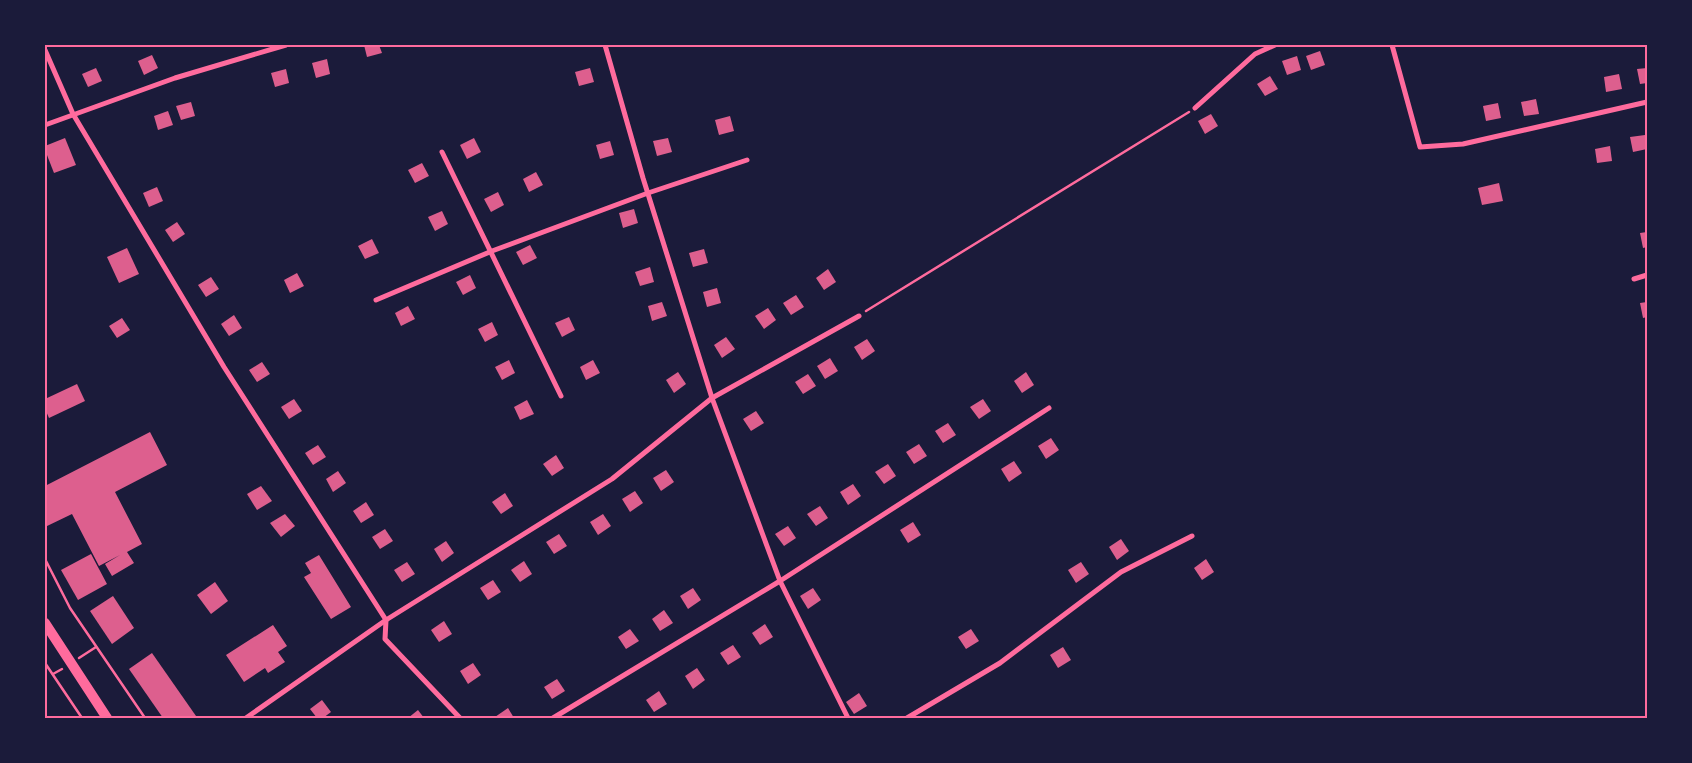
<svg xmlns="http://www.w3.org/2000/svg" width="1692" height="763" font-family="'Work Sans',sans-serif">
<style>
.building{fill:#dd5f8e}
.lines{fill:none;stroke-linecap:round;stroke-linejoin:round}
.path{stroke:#ff6b9d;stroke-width:2.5}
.minor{stroke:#ff6b9d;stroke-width:5}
.secondary{stroke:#ff6b9d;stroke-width:10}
.neatline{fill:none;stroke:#ff6b9d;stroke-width:2}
</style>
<rect width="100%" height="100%" fill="#1b1b3a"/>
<g class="building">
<path d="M364 45H379L382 53 367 57Z"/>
<path d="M1320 51 1325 65 1311 70 1306 56Z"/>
<path d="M152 55 158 68 144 75 138 61Z"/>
<path d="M1297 56 1301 70 1287 75 1282 61Z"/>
<path d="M327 59 330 74 316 78 312 63Z"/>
<path d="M96 68 102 81 88 87 82 74Z"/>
<path d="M590 68 594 82 579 86 575 72Z"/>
<path d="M1647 68V83L1640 84 1637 69Z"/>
<path d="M286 69 289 83 275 87 271 73Z"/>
<path d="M1619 74 1622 89 1606 92 1604 77Z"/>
<path d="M1270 76 1278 89 1265 96 1257 84Z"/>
<path d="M1536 99 1539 114 1524 116 1521 102Z"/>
<path d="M191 102 195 116 181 120 176 106Z"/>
<path d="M1498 103 1501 118 1486 121 1483 106Z"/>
<path d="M168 111 173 125 158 130 154 116Z"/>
<path d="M1211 114 1218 126 1205 134 1198 121Z"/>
<path d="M730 116 734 131 719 135 715 120Z"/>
<path d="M1645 135 1647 149 1633 152 1630 137Z"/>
<path d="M65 138 76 165 54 173 45 150V146Z"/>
<path d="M474 138 481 152 467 159 460 145Z"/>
<path d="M668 138 672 152 657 156 653 141Z"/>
<path d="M610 141 614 155 600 159 596 145Z"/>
<path d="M1610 146 1612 161 1597 163 1595 149Z"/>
<path d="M422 163 429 176 415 183 408 170Z"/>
<path d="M536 172 543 185 529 192 523 179Z"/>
<path d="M1499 183 1503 201 1482 205 1478 188Z"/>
<path d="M157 187 163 201 149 207 143 193Z"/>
<path d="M498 192 504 205 491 212 484 199Z"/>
<path d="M634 209 638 223 623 228 619 213Z"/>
<path d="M442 211 448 224 435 231 428 217Z"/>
<path d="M177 222 185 234 173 242 165 230Z"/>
<path d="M1647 232V247L1643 248 1640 233Z"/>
<path d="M372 239 379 253 365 259 358 246Z"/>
<path d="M530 245 537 258 523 265 516 252Z"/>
<path d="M127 248 139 274 119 283 107 257Z"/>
<path d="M704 249 708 263 693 267 689 253Z"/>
<path d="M650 267 654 282 640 286 635 272Z"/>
<path d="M828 269 836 282 824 290 816 278Z"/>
<path d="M297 273 304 286 290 293 284 280Z"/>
<path d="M470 275 476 288 463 295 456 282Z"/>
<path d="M211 277 219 289 206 297 198 285Z"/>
<path d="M717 288 721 303 707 307 703 292Z"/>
<path d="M796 295 804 307 791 315 783 303Z"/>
<path d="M662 302 667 316 652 321 648 306Z"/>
<path d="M1647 302V317L1643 318 1640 303Z"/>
<path d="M408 306 415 319 401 326 395 313Z"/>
<path d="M768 308 776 320 764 329 755 316Z"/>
<path d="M234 315 242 328 229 336 221 324Z"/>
<path d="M569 317 575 330 562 337 555 323Z"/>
<path d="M122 318 130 330 117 338 109 326Z"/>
<path d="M492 322 498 335 485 342 478 329Z"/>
<path d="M726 337 735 349 722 358 714 345Z"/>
<path d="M867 339 875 351 862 360 854 347Z"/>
<path d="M830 358 838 371 825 379 817 366Z"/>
<path d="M509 360 515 373 502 380 495 367Z"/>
<path d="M593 360 600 373 586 380 580 367Z"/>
<path d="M262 362 270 374 257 382 249 370Z"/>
<path d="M678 372 686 384 674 393 666 380Z"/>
<path d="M1026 372 1034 385 1022 393 1014 381Z"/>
<path d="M808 374 816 386 803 394 795 382Z"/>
<path d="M77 384 85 401 49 418 45 409V399Z"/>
<path d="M294 399 302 411 289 419 281 407Z"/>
<path d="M983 399 991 411 979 419 970 407Z"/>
<path d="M527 400 534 414 520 420 514 407Z"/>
<path d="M756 411 764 423 751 431 743 419Z"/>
<path d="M948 423 956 435 943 443 935 431Z"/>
<path d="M150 432 167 465 115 492 142 544 127 552 134 563 112 576 105 564 120 555 99 566 72 514 45 527V486Z"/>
<path d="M1051 438 1059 450 1046 459 1038 446Z"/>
<path d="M919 444 927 456 914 464 906 452Z"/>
<path d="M318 445 326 457 313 465 305 453Z"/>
<path d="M556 455 564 468 552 476 543 464Z"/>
<path d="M1014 461 1022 473 1009 482 1001 469Z"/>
<path d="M888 464 896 476 884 484 875 472Z"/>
<path d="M666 470 674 482 661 491 653 478Z"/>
<path d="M338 471 346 483 333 492 326 479Z"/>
<path d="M853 484 861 496 848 505 840 492Z"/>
<path d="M261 486 272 501 257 510 247 494Z"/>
<path d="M635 491 643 503 630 512 622 499Z"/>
<path d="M505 493 513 506 501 514 492 502Z"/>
<path d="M366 502 374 515 361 523 353 511Z"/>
<path d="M820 506 828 518 816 526 807 514Z"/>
<path d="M285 514 295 526 281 537 270 523Z"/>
<path d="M603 514 611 526 598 535 590 522Z"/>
<path d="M913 522 921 535 908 543 900 530Z"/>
<path d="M788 526 796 538 784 546 775 534Z"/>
<path d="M385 529 393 541 380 549 372 537Z"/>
<path d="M559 534 567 546 554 554 546 542Z"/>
<path d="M1121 539 1129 551 1117 560 1109 547Z"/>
<path d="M446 541 454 553 442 562 434 549Z"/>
<path d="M91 554 107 584 78 600 61 570Z"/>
<path d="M319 555 351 607 331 619 304 577 311 573 305 563Z"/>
<path d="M1206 559 1214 572 1202 580 1194 568Z"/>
<path d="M524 561 532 574 520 582 511 570Z"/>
<path d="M407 562 415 574 402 582 394 570Z"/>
<path d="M1081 562 1089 574 1076 583 1068 570Z"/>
<path d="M493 580 501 592 488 600 480 588Z"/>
<path d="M215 582 228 601 211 614 197 595Z"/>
<path d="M693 588 701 600 688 609 680 596Z"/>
<path d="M813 588 821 600 808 609 800 596Z"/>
<path d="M113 596 134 628 112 644 90 611Z"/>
<path d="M664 610 673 623 660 631 652 619Z"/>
<path d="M444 621 452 634 439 642 431 630Z"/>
<path d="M765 624 773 637 760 645 752 633Z"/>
<path d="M273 625 287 646 278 652 285 662 268 673 265 668 244 682 226 655Z"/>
<path d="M630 629 639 641 626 649 618 637Z"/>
<path d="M971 629 979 641 966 649 958 637Z"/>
<path d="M733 645 741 657 728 665 720 653Z"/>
<path d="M1063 647 1071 660 1058 668 1050 655Z"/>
<path d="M152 653 196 716 193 718H163L129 669Z"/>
<path d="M473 663 481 675 468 684 460 671Z"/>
<path d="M697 668 705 680 693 689 685 676Z"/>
<path d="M557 679 565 691 552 699 544 687Z"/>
<path d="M659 691 667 704 654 712 646 700Z"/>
<path d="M859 693 867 706 854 714 846 702Z"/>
<path d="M322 700 331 712 323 718H317L310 709Z"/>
<path d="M508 708 514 718H496L495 717Z"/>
<path d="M418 710 424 718H408Z"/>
</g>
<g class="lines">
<g class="path">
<path d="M866 311 1189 112"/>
<path d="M45 559 70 608 145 718"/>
<path d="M79 658 96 647"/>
<path d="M45 663 82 718"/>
<path d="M53 674 62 669"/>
</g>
<g class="minor">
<path d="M605 45 643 178 712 398 780 581 848 718"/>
<path d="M1392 45 1420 147 1463 144 1647 102"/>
<path d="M45 50 73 114 224 367 386 620 385 639 460 718"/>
<path d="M1195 108 1255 54 1275 45"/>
<path d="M45 125 175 78 286 45"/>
<path d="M442 152 561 396"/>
<path d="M1634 279 1647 275"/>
<path d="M376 300 492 251 648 193 747 160"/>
<path d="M246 718 386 620 612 479 712 398 859 316"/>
<path d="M553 718 780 581 1049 408"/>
<path d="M907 718 1000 663 1121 572 1192 536"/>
</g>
<path class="secondary" d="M45 623 107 718"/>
</g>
<rect width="1692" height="763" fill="none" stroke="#1b1b3a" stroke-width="92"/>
<rect x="46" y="46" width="1600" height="671" class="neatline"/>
</svg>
